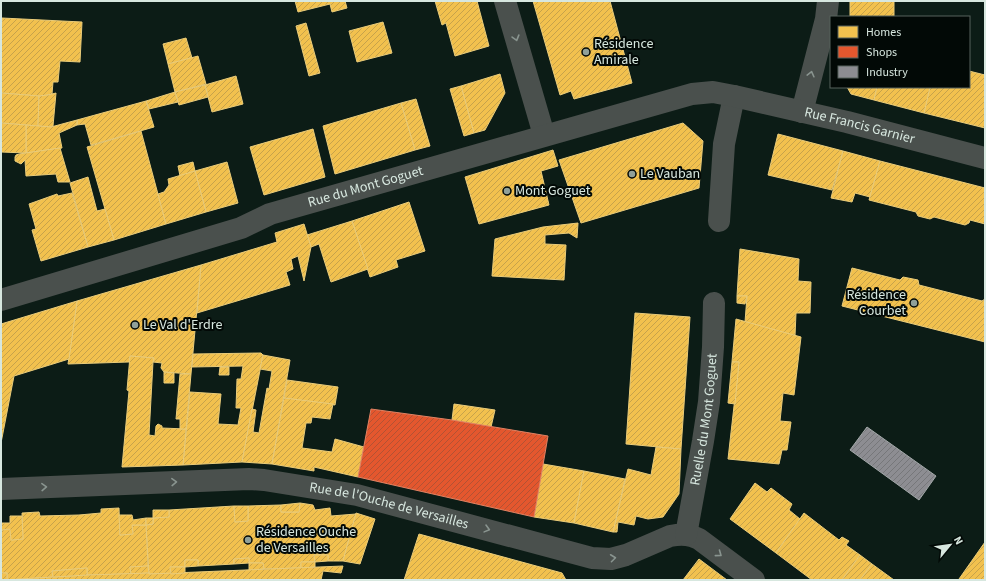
<svg xmlns="http://www.w3.org/2000/svg" width="986" height="581" font-family="'Source Sans 3',sans-serif">
<style>
.homes{fill:url(#homes-hatch);stroke:#eacc7a}
.shops{fill:url(#shops-hatch);stroke:#e08263}
.industry{fill:url(#industry-hatch);stroke:#a3a8a9}
.lines{fill:none;stroke-linecap:round;stroke-linejoin:round}
.street{stroke:#4a504d;stroke-width:22}
.oneway{stroke:#89948f}
.poi-dot{fill:#90a099;stroke:#020906;stroke-width:1.5}
.labels{text-anchor:middle;dominant-baseline:central;stroke-width:4;stroke-linejoin:round;paint-order:stroke}
.poi-label{font-size:14px;fill:#d7e7df;stroke:#020906;text-anchor:start}
.street-label{font-size:14px;fill:#d7e7df;stroke:#020906}
</style>
<defs>
<pattern id="homes-hatch" width="6" height="6" patternUnits="userSpaceOnUse"><rect width="6" height="6" fill="#f2c14e"/><path d="M-1 1l2-2M0 6l6-6M5 7l2-2" fill="none" stroke="#c6a24b"/></pattern>
<pattern id="shops-hatch" width="6" height="6" patternUnits="userSpaceOnUse"><rect width="6" height="6" fill="#e4572e"/><path d="M-1 1l2-2M0 6l6-6M5 7l2-2" fill="none" stroke="#b35234"/></pattern>
<pattern id="industry-hatch" width="6" height="6" patternUnits="userSpaceOnUse"><rect width="6" height="6" fill="#8d8d92"/><path d="M-1 1l2-2M0 6l6-6M5 7l2-2" fill="none" stroke="#76777a"/></pattern>
</defs>
<rect width="100%" height="100%" fill="#0c1c16"/>
<g class="homes">
<path d="M295 1H345L347 8 332 12 330 4 298 12Z"/>
<path d="M435 1H477L489 46 455 56 446 23 442 25Z"/>
<path d="M533 1H610L632 83 574 99 571 91 560 95Z"/>
<rect x="850" y="1" width="44" height="16"/>
<path d="M2 18 82 22 80 62 60 61 58 82H53L52 94 48 95 39 96 1 93V35Z"/>
<path d="M383 22 392 53 357 62 349 31Z"/>
<path d="M306 23 320 73 309 76 296 26Z"/>
<path d="M186 38 192 58 168 64 163 44Z"/>
<path d="M198 56 206 84 175 92 168 64Z"/>
<path d="M969 71 985 75V128L924 113 930 87H969Z"/>
<path d="M500 74 505 93 485 130 474 133 461 86Z"/>
<path d="M236 76 243 104 212 112 205 85Z"/>
<path d="M205 85 208 97 179 105 175 92Z"/>
<path d="M461 86 474 133 464 136 450 89Z"/>
<path d="M847 87H877L874 100 851 94Z"/>
<path d="M877 87H930L924 113 874 100Z"/>
<path d="M175 92 178 102 149 109 146 101Z"/>
<path d="M1 93 39 96 38 126 1 123Z"/>
<path d="M56 93 53 126 51 127 38 126 39 96 48 95Z"/>
<path d="M416 99 430 146 415 150 401 103Z"/>
<path d="M146 101 154 127 91 145 85 124 77 125V120Z"/>
<path d="M401 103 415 150 335 174 323 126Z"/>
<path d="M77 120V125L59 133 62 148 26 153V125L51 127Z"/>
<path d="M1 123 26 125V153L1 152Z"/>
<path d="M683 123 703 141 699 188 581 223 559 160Z"/>
<path d="M313 129 325 177 264 195 250 147Z"/>
<path d="M141 131 166 224 114 240 87 147Z"/>
<path d="M778 134 843 151 832 190 768 175Z"/>
<path d="M60 148 70 182H58L56 174 26 176 25 160 21 164 15 161V157L16 155 19 154Z"/>
<path d="M553 150 558 166 541 171 549 205 479 224 465 177Z"/>
<path d="M843 151 880 161 870 197 855 193 852 202 831 198Z"/>
<path d="M880 161 985 188V224L970 220 969 223 965 225 934 217 930 219 918 216 916 212 869 200Z"/>
<path d="M193 162 195 171 180 176 178 166Z"/>
<path d="M227 162 238 203 206 212 195 171Z"/>
<path d="M195 171 206 212 166 224 158 194 164 192 169 185 168 179Z"/>
<path d="M88 177 97 211 105 209 114 240 88 247 70 183Z"/>
<path d="M72 193 88 247 41 261 32 230 36 229 29 204 57 194 58 196Z"/>
<path d="M409 202 425 251 396 260 398 267 370 277 352 221Z"/>
<path d="M352 221 368 269 331 282 319 244 311 247 307 235Z"/>
<path d="M578 223 577 238 569 233 545 235V244L566 245 564 280 492 276 495 239 543 227Z"/>
<path d="M304 224 311 247 304 281 298 256 291 259 293 269 286 272 290 285 197 313 201 265 277 242 275 233Z"/>
<path d="M740 249 799 259 798 281 811 282 810 313H796L795 336 745 322 747 296H737Z"/>
<path d="M201 265 191 374 164 372 161 368 162 363 153 362 154 358 130 356 129 362 68 364 77 301Z"/>
<path d="M852 268 900 280 903 277 918 280 919 285 982 301 985 299V342L842 306Z"/>
<path d="M737 296H747L745 304 737 303Z"/>
<path d="M77 301 69 359 14 376 1 443V324Z"/>
<path d="M635 313 690 317 681 449 626 444Z"/>
<path d="M736 319 801 337 794 395 783 393 780 421 791 422 787 450H782L779 464 728 459 739 362H732Z"/>
<path d="M261 353 263 355 242 462 183 465 190 392 221 394 218 424 238 425 241 408H236L237 379H241L243 366 192 367 193 354Z"/>
<path d="M263 355 290 360 272 464 242 462 252 409 256 410 253 432 259 433 267 388 269 389 272 371 260 369Z"/>
<path d="M130 356 154 358 153 362 149 435 155 436 156 426 158 424 162 426V428L186 429 183 465 122 467 129 391 127 390Z"/>
<path d="M732 362H739L735 404 728 403Z"/>
<path d="M220 367H229V375H219Z"/>
<path d="M164 372 174 373V383H164Z"/>
<path d="M180 374H191L186 429H180V419H176Z"/>
<path d="M287 380 338 387 335 405 284 398Z"/>
<path d="M284 398 333 404 330 419 312 417 311 423H306L302 448 332 452 335 439 364 447 358 477 314 467V471L272 464Z"/>
<path d="M454 404 495 410 491 427 452 420Z"/>
<path d="M656 447 681 449 679 494 663 517 648 519 636 516 634 525 618 522 617 532H613L628 469 651 475Z"/>
<path d="M543 464 584 471 574 523 534 517Z"/>
<path d="M584 471 625 479 613 532 574 523Z"/>
<path d="M755 483 767 492 771 488 792 504 789 510 800 519 776 553 730 519Z"/>
<path d="M300 503 313 505 315 510 330 508 331 516 356 514 343 561H328V555H314L315 562H301V568L264 569 263 563H249V558L234 559V564L198 566V560H185V567H170L171 574H149L146 525 153 524V518L169 517V510L234 506 235 522 248 521V506L281 505V512H299Z"/>
<path d="M300 503 299 512H281V505Z"/>
<path d="M234 506H248V521L235 522Z"/>
<path d="M119 508 120 535 133 534 132 525H146L148 566 130 567 131 574 87 575V568L52 571 53 577 7 580V573H1V530L10 529 11 540 23 539 22 513 39 512 40 516 79 515 101 513V509Z"/>
<path d="M153 510H169V517L153 518Z"/>
<path d="M356 513 375 519 360 564 343 561Z"/>
<path d="M804 513 839 540 842 537 849 541 846 545 860 555 842 580H812L776 553Z"/>
<path d="M119 515H132L133 520 146 518V525H132L133 534 120 535Z"/>
<path d="M10 516H22L23 539 11 540 10 529 1 530V523H10Z"/>
<path d="M146 518H153V524L146 525Z"/>
<path d="M419 534 562 573 566 580H404Z"/>
<path d="M985 542V580H958L959 579Z"/>
<path d="M314 555H328V561L315 562Z"/>
<path d="M860 555 872 564 860 580H842Z"/>
<path d="M249 558V563L234 564V559Z"/>
<path d="M699 559 727 580H683Z"/>
<path d="M185 560H198V566L185 567Z"/>
<path d="M301 562H315V567L301 568Z"/>
<path d="M249 563H263L264 569 249 570Z"/>
<path d="M872 564 894 580H860Z"/>
<path d="M148 566 149 573 131 574 130 567Z"/>
<path d="M343 566 341 573 323 571 321 580H3L87 575 149 573V574Z"/>
<path d="M170 567H185V573L171 574Z"/>
<path d="M87 568V575L53 577 52 571Z"/>
<rect x="1" y="573" width="6" height="7"/>
</g>
<path class="shops" d="M371 409 452 420 548 436 534 517 358 477Z"/>
<path class="industry" d="M867 427 936 476 919 500 850 450Z"/>
<g class="lines">
<g class="street">
<path d="M505 1 544 135"/>
<path d="M802 112 826 19 828 1"/>
<path d="M719 221 724 144 734 96"/>
<path id="s1" d="M1 300 241 228 270 214 692 94 713 92 734 96 847 122 985 158"/>
<path id="s2" d="M1 489 249 479 264 480 357 495 592 558 611 559 626 555 670 536C681 534 689 534 699 539L754 580"/>
<path id="s3" d="M686 535 703 441 709 402 713 347 714 303"/>
</g>
</g>
<defs><path id="oneway-chevron" d="M-2-3.5L2.5 0L-2 3.5" fill="none" stroke-width="1.6" stroke-linecap="round" stroke-linejoin="round"/></defs>
<g class="oneway">
<use href="#oneway-chevron" transform="translate(516 38) rotate(74)"/>
<use href="#oneway-chevron" transform="translate(811 74) rotate(-76)"/>
<use href="#oneway-chevron" transform="translate(174 482) rotate(-2)"/>
<use href="#oneway-chevron" transform="translate(44 487) rotate(-2)"/>
<use href="#oneway-chevron" transform="translate(487 529) rotate(15)"/>
<use href="#oneway-chevron" transform="translate(719 554) rotate(36)"/>
<use href="#oneway-chevron" transform="translate(613 558) rotate(-7)"/>
</g>
<g class="poi-dot">
<circle cx="586" cy="52" r="4"/>
<circle cx="632" cy="174" r="4"/>
<circle cx="507" cy="191" r="4"/>
<circle cx="914" cy="303" r="4"/>
<circle cx="135" cy="325" r="4"/>
<circle cx="248" cy="540" r="4"/>
</g>
<g class="labels">
<g class="poi-label">
<text x="594" y="44">Résidence<tspan x="594" dy="16">Amirale</tspan></text>
<text x="640" y="174">Le Vauban</text>
<text x="515" y="191">Mont Goguet</text>
<text x="906" y="295" text-anchor="end">Résidence<tspan x="906" dy="16">Courbet</tspan></text>
<text x="143" y="325">Le Val d'Erdre</text>
<text x="256" y="532">Résidence Ouche<tspan x="256" dy="16">de Versailles</tspan></text>
</g>
<g class="street-label">
<text stroke="none"><textPath href="#s1" startOffset="893">Rue Francis Garnier</textPath></text>
<text stroke="none"><textPath href="#s1" startOffset="382">Rue du Mont Goguet</textPath></text>
<text stroke="none"><textPath href="#s3" startOffset="117">Ruelle du Mont Goguet</textPath></text>
<text stroke="none"><textPath href="#s2" startOffset="391">Rue de l'Ouche de Versailles</textPath></text>
</g>
</g>
<rect width="986" height="581" fill="none" stroke="#d7e7df" stroke-width="4"/>
<rect x="830" y="16" width="140" height="72" fill="#020906" stroke="#57625d"/>
<rect x="838" y="26" width="20" height="12" fill="#f2c14e" stroke="#57625d"/>
<text x="866" y="36" font-size="12" fill="#d7e7df">Homes</text>
<rect x="838" y="46" width="20" height="12" fill="#e4572e" stroke="#57625d"/>
<text x="866" y="56" font-size="12" fill="#d7e7df">Shops</text>
<rect x="838" y="66" width="20" height="12" fill="#8d8d92" stroke="#57625d"/>
<text x="866" y="76" font-size="12" fill="#d7e7df">Industry</text>
<g transform="translate(950 545) rotate(61)" stroke="#020906" stroke-width="3" paint-order="stroke">
<path d="M0-3L7 15L0 10L-7 15Z" fill="#d7e7df"/>
<text y="-6" font-size="11" font-weight="bold" text-anchor="middle" fill="#d7e7df">N</text>
</g>
</svg>
